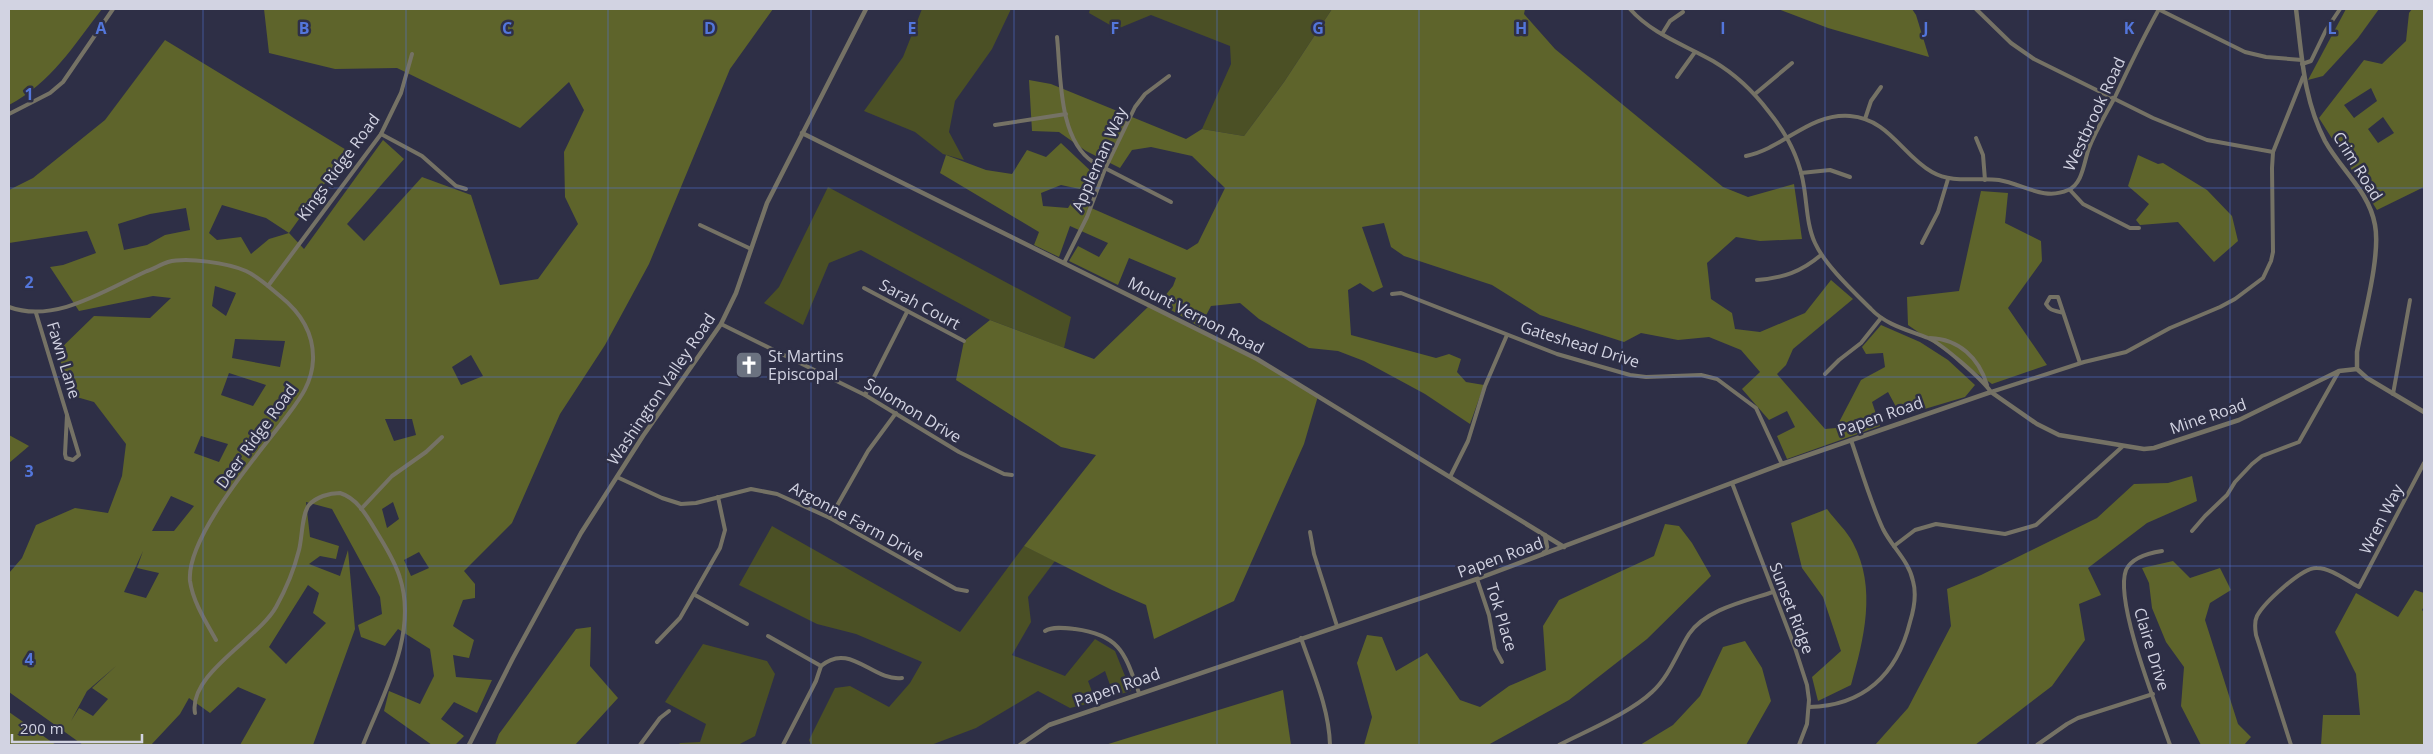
<svg xmlns="http://www.w3.org/2000/svg" width="2433" height="754" font-family="'Open Sans',sans-serif">
<style>
.green{fill:#4b5025}
.forest{fill:#5e642b;fill-rule:evenodd}
.lines{fill:none;stroke-linecap:round;stroke-linejoin:round}
.minor{stroke:#757265;stroke-width:4}
.tertiary{stroke:#757265;stroke-width:4.5}
.grid{fill:none;stroke:#5376db;stroke-width:1;stroke-opacity:0.55}
.labels{text-anchor:middle;dominant-baseline:central;stroke-width:5;stroke-linejoin:round;paint-order:stroke}
.street-label{font-size:16px;fill:#d2d3e2;stroke:#2e2f46}
.poi-label{font-size:16px;fill:#d2d3e2;stroke:#2e2f46;text-anchor:start}
.grid-label{font-size:16px;text-anchor:middle;font-weight:bold;fill:#5376db;stroke:#2e2f46;stroke-width:5;stroke-linejoin:round;paint-order:stroke}
</style>
<rect width="100%" height="100%" fill="#2e2f46"/>
<g class="green">
<path d="M922 9H1011L992 49 955 101 949 132 964 160 943 154 915 132 864 111 903 57Z"/>
<path d="M1090 9H1332L1284 82 1244 136 1202 129 1231 64 1230 46 1151 15 1117 29 1089 13Z"/>
<path d="M828 187 1071 317 1064 348 990 320 861 250 829 263 803 325 764 303 779 287Z"/>
<path d="M772 526 960 632 1024 546 1055 561 1028 597 1031 622 1012 655 1065 676 1095 639 1115 651 1131 691 1114 696 1105 671 1088 681 1096 702 1070 708 1038 691 976 728 931 745H811L809 740 835 688 850 686 889 707 910 683 922 662 856 634 817 624 739 585Z"/>
<path d="M703 644 767 661 775 674 755 736 738 745H678L680 743 700 742 706 724 665 702Z"/>
</g>
<g class="forest">
<path d="M9 9H102C74 45 51 83 9 105Z"/>
<path d="M264 9H773L730 69 649 264 605 345 560 414 512 523 464 571 475 584V598L463 600 453 626 474 640 469 658 453 655 456 677 492 680 477 713 454 702 441 719 464 736 455 745H432L384 711 389 691 420 704 434 676 430 649 398 629 385 646 361 637 358 625 382 614 380 597 332 509 306 502 310 537 339 546 336 559 320 556 309 564 340 576 348 550 355 629 313 745H240L266 699 238 687 210 713 189 698 180 714 151 745H83L9 692V573L22 558 36 525 75 508 108 513 122 476 126 444 94 402 73 396 57 352 94 316 150 318 171 298 153 296 79 311 50 267 63 265 96 253 87 231 9 243V190L33 178 105 120 165 40 348 151 289 233 304 249 383 140 404 159 347 224 364 241 422 177 471 195 500 285 538 279 578 224 565 197 564 152 584 110 569 82 520 128 397 68 335 69 269 53ZM222 205 266 218 289 233 269 239 251 254 241 237 217 240 209 233ZM186 208 190 230 165 235 147 245 124 250 118 224 150 214ZM215 286 236 293 226 316 212 306ZM235 339 285 341 280 367 232 358ZM471 355 483 376 461 385 452 367ZM229 373 266 385 253 406 221 395ZM385 419H412L416 435 394 441ZM201 436 228 444 219 462 194 453ZM171 496 194 506 174 531H152ZM393 502 399 519 387 528 382 509ZM143 551 137 568 159 573 146 598 124 592ZM419 552 429 568 411 576 404 560ZM308 585 319 593 313 613 326 623 286 664 269 647ZM116 666 92 688 108 699 93 716 79 708 71 721 87 691Z"/>
<path d="M1332 9H1525L1524 14 1555 49 1723 187 1748 197 1794 184 1802 239 1760 241 1736 237 1707 263 1711 299 1732 313 1735 329 1760 332 1805 313 1831 280 1853 299 1793 349 1786 365 1777 374 1825 429 1836 428 1861 380 1885 367 1883 353 1866 354 1862 347 1881 325 1920 342 1948 360 1975 385 1965 397 1901 416 1888 392 1872 402 1880 426 1787 459 1777 436 1795 427 1787 411 1769 420 1742 389 1760 372 1741 350 1709 337 1678 340 1641 333 1624 342 1540 315 1492 285 1404 256 1391 247 1384 223 1362 227 1383 287 1373 292 1360 283 1348 290 1351 335 1436 358 1449 354 1461 359 1457 372 1466 382 1484 385 1470 424 1425 394 1364 361 1338 351 1309 348 1259 319 1240 303 1211 306 1200 327 1159 303 1173 286 1176 278 1129 258 1118 285 1069 261 1078 246 1099 257 1108 243 1070 226 1059 257 1034 245 1039 232 940 173 946 155 986 170 1012 174 1027 150 1046 157 1061 143 1095 175 1089 191 1061 185 1041 193 1043 206 1068 208 1073 200 1187 250 1198 243 1225 188 1192 156 1151 147 1132 150 1120 168 1086 151 1059 132 1032 131 1029 80 1051 84 1186 139 1202 129 1244 136 1284 82Z"/>
<path d="M1778 9H1912L1916 15 1929 57 1828 28Z"/>
<path d="M2346 9H2379L2358 38 2323 76 2308 80Z"/>
<path d="M2412 9H2424V187L2377 210 2319 118 2364 60 2382 64 2406 41 2409 13ZM2371 88 2377 101 2354 118 2344 105ZM2383 117 2394 133 2378 143 2368 129Z"/>
<path d="M2138 155 2158 164 2163 163 2207 190 2232 216 2238 241 2214 262 2178 222 2140 225 2136 220 2149 204 2128 186Z"/>
<path d="M1981 191 2008 193 2005 223 2041 241 2042 261 2008 308 2047 365 1992 384 1908 325 1907 297 1959 291Z"/>
<path d="M1150 305 1257 359 1318 396 1304 444 1234 601 1154 639 1146 605 1112 590 1024 546 1096 455 1061 447 956 380 964 341 990 320 1094 359Z"/>
<path d="M9 435 29 446 9 463Z"/>
<path d="M2192 476 2197 501 2147 523 2088 568 2101 595 2079 604 2085 640 2052 686 1975 745H1875L1908 708 1951 626 1947 589 1981 575 2097 518 2134 484 2168 483Z"/>
<path d="M1827 509C1835 520 1847 531 1853 543 1877 588 1864 639 1851 685L1818 701 1812 677 1841 651 1823 597 1802 568 1791 523Z"/>
<path d="M1665 524 1679 526 1692 543 1711 576 1647 639 1569 700 1488 745H1364L1372 717 1357 663 1367 635 1382 637 1396 671 1427 653 1460 700 1480 707 1509 686 1546 670 1543 626 1559 600 1654 556Z"/>
<path d="M2173 561 2190 578 2220 568 2231 590 2210 603 2205 620 2238 724 2251 737 2244 745H2201L2181 706 2184 667 2166 642 2152 608 2149 583 2142 568Z"/>
<path d="M2415 590 2424 593V606L2422 610 2424 612V745H2321L2323 715H2360L2356 674 2335 632 2356 593 2398 617Z"/>
<path d="M591 627 590 666 618 698 575 745H495L499 734 576 629Z"/>
<path d="M1745 641 1762 668 1771 701 1746 745H1640L1673 725 1700 696 1723 647Z"/>
<path d="M1283 690 1291 745H1105Z"/>
<path d="M9 712 56 745H9Z"/>
</g>
<g class="lines">
<g class="minor">
<path d="M1630 9C1652 34 1685 45 1713 61 1735 74 1754 92 1769 112 1786 133 1800 160 1804 187 1807 205 1807 226 1815 243 1825 265 1853 291 1871 309 1886 325 1908 330 1928 338 1941 343 1983 380 1991 392L2084 362 2126 352 2170 328 2220 307 2235 299 2263 278 2271 261 2273 252 2272 168 2273 152 2303 77"/>
<path d="M1976 9 2011 43 2034 59 2153 118 2207 140 2273 152"/>
<path d="M2158 9 2245 52 2266 57 2302 60"/>
<path d="M1662 34 1670 21 1683 12"/>
<path d="M1057 37C1061 75 1058 139 1093 162L1171 202"/>
<path d="M2302 64 2311 61 2326 30 2340 9"/>
<path d="M1677 77 1695 52"/>
<path d="M1755 94 1792 63"/>
<path d="M9 114 50 93 63 82 113 9"/>
<path d="M1865 119 1871 101 1881 87"/>
<path d="M995 125 1066 114"/>
<path d="M381 134 422 156 456 186 466 189"/>
<path d="M1976 138 1983 155 1985 180"/>
<path d="M1746 156C1784 148 1809 113 1850 116 1889 119 1902 155 1932 172 1953 184 1977 177 1999 180 2023 184 2044 201 2068 190 2083 184 2084 161 2089 148 2096 130 2106 114 2115 97 2129 67 2143 38 2159 9"/>
<path d="M1801 173 1830 170 1850 177"/>
<path d="M2070 190 2083 204 2130 228H2139"/>
<path d="M700 225 749 248"/>
<path d="M1922 243 1938 212 1948 179"/>
<path d="M1064 263 1087 217 1105 169 1135 107 1145 94 1169 76"/>
<path d="M1757 280C1783 278 1801 272 1821 255"/>
<path d="M268 286 381 134 401 93 412 54"/>
<path d="M864 288 964 341"/>
<path d="M1392 294 1401 293 1557 354 1630 375 1646 377 1701 375 1717 379 1756 408 1782 464"/>
<path d="M9 307C55 324 105 290 147 271 154 269 161 264 168 262 187 257 228 263 246 271 259 277 269 287 280 296 300 312 314 333 313 360 312 385 298 401 284 420 257 456 186 537 190 581 193 602 206 622 216 640"/>
<path d="M36 313 67 415"/>
<path d="M2063 313C2055 310 2051 312 2046 304L2050 297H2058L2080 363"/>
<path d="M721 324 865 395 959 452 1004 474 1012 475"/>
<path d="M1930 338C1959 339 1979 358 1987 385"/>
<path d="M1825 374 1839 360 1861 343 1881 318"/>
<path d="M2393 394 2410 300"/>
<path d="M865 395 907 312"/>
<path d="M67 415 79 455 73 460 66 458 65 454Z"/>
<path d="M617 477 662 498 681 504 696 503 751 489 777 494 830 518 956 589 967 591"/>
<path d="M1450 477 1468 441 1485 386 1507 335"/>
<path d="M1732 483 1795 648 1807 685 1809 700 1807 724 1799 745"/>
<path d="M361 509 392 476 426 452 442 437"/>
<path d="M830 518 868 451 896 413"/>
<path d="M2192 531 2205 516 2227 495 2235 482 2252 464 2262 456 2299 442 2339 371"/>
<path d="M1310 532 1314 554 1337 626"/>
<path d="M1894 546 1915 530 1936 524 2005 534 2036 525 2123 446"/>
<path d="M2162 551C2149 553 2132 557 2126 570 2114 602 2158 710 2170 745"/>
<path d="M1477 579 1489 615 1495 649 1502 662"/>
<path d="M695 595 747 624"/>
<path d="M1045 631C1053 626 1066 628 1075 629 1121 635 1125 654 1139 693"/>
<path d="M768 636 821 666 816 681 783 745"/>
<path d="M1301 638C1313 673 1329 708 1330 745"/>
<path d="M657 642 680 618 720 548 725 530 718 497"/>
<path d="M821 666C850 641 873 682 902 678"/>
<path d="M1809 707C1863 706 1897 675 1910 622 1914 609 1917 595 1913 581 1909 561 1892 547 1883 529 1870 501 1861 469 1851 440"/>
<path d="M195 713C188 674 259 638 276 607 286 589 294 570 299 550 302 539 302 513 309 505 316 497 329 493 340 493 357 498 367 516 376 531 385 546 395 561 400 578 418 634 383 694 363 745"/>
<path d="M640 745 660 718 669 711"/>
<path d="M1559 745C1586 731 1630 713 1652 692 1669 677 1677 653 1689 634 1706 609 1746 601 1773 592"/>
<path d="M2037 745 2067 724 2078 718 2153 694"/>
<path d="M2291 745 2256 635C2255 629 2254 622 2257 616 2264 603 2302 567 2317 568 2331 568 2347 581 2359 587L2424 463"/>
</g>
<g class="tertiary">
<path d="M2296 9C2302 56 2303 98 2325 141 2341 170 2369 191 2375 225 2381 256 2363 319 2357 352V369"/>
<path d="M802 133 1257 359 1564 547"/>
<path d="M1543 554 1547 547 1545 535"/>
<path d="M469 745 513 658 581 533 643 436 721 324 736 293 767 203 866 9"/>
<path d="M1020 745 1049 725 1477 579 1782 464 1991 392 2037 424 2059 435 2144 449 2154 448 2239 420 2339 371 2357 369 2367 378 2424 412"/>
</g>
</g>
<path class="grid" d="M203 9V745M406 9V745M608 9V745M811 9V745M1014 9V745M1217 9V745M1419 9V745M1622 9V745M1825 9V745M2028 9V745M2230 9V745M9 188H2424M9 377H2424M9 566H2424"/>
<defs>
<g id="church-square" transform="scale(1.4375)"><rect x="-9" y="-9" width="18" height="18" rx="4" fill="#6b7280" stroke="#2e2f46"/><path d="M-1.2-6h2.4v3.5h3.3v2.4h-3.3V6h-2.4V-.1h-3.3v-2.4h3.3Z" fill="#fff"/></g>
</defs>
<g fill-rule="evenodd">
<use href="#church-square" x="749" y="365"/>
</g>
<g class="labels">
<g class="street-label">
<text transform="translate(2094 114) rotate(-65)">Westbrook Road</text>
<text transform="translate(1099 159) rotate(-66)">Appleman Way</text>
<text transform="translate(2358 166) rotate(58)">Crim Road</text>
<text transform="translate(338 167) rotate(-54)">Kings Ridge Road</text>
<text transform="translate(920 304) rotate(28)">Sarah Court</text>
<text transform="translate(1196 315) rotate(27)">Mount Vernon Road</text>
<text transform="translate(1580 344) rotate(17)">Gateshead Drive</text>
<text transform="translate(64 360) rotate(73)">Fawn Lane</text>
<text transform="translate(661 389) rotate(-56)">Washington Valley Road</text>
<text transform="translate(913 410) rotate(31)">Solomon Drive</text>
<text transform="translate(1880 416) rotate(-19)">Papen Road</text>
<text transform="translate(2208 416) rotate(-19)">Mine Road</text>
<text transform="translate(256 436) rotate(-54)">Deer Ridge Road</text>
<text transform="translate(2381 519) rotate(-63)">Wren Way</text>
<text transform="translate(857 521) rotate(28)">Argonne Farm Drive</text>
<text transform="translate(1500 557) rotate(-20)">Papen Road</text>
<text transform="translate(1792 608) rotate(69)">Sunset Ridge</text>
<text transform="translate(1502 617) rotate(73)">Tok Place</text>
<text transform="translate(2152 649) rotate(73)">Claire Drive</text>
<text transform="translate(1117 687) rotate(-19)">Papen Road</text>
</g>
<g class="poi-label">
<text x="768" y="356">St Martins<tspan x="768" dy="18">Episcopal</tspan></text>
</g>
</g>
<g class="grid-label">
<text x="101" y="34">A</text>
<text x="304" y="34">B</text>
<text x="507" y="34">C</text>
<text x="710" y="34">D</text>
<text x="912" y="34">E</text>
<text x="1115" y="34">F</text>
<text x="1318" y="34">G</text>
<text x="1521" y="34">H</text>
<text x="1723" y="34">I</text>
<text x="1926" y="34">J</text>
<text x="2129" y="34">K</text>
<text x="2332" y="34">L</text>
<text x="29" y="100">1</text>
<text x="29" y="288">2</text>
<text x="29" y="477">3</text>
<text x="29" y="665">4</text>
</g>
<rect width="2433" height="754" fill="none" stroke="#d2d3e2" stroke-width="20"/>
<path d="M12 734v8h130v-8" fill="none" stroke="#d2d3e2" stroke-width="2.5"/>
<text x="20" y="734" font-size="15" fill="#d2d3e2" stroke="#2e2f46" stroke-width="4" paint-order="stroke">200 m</text>
</svg>
